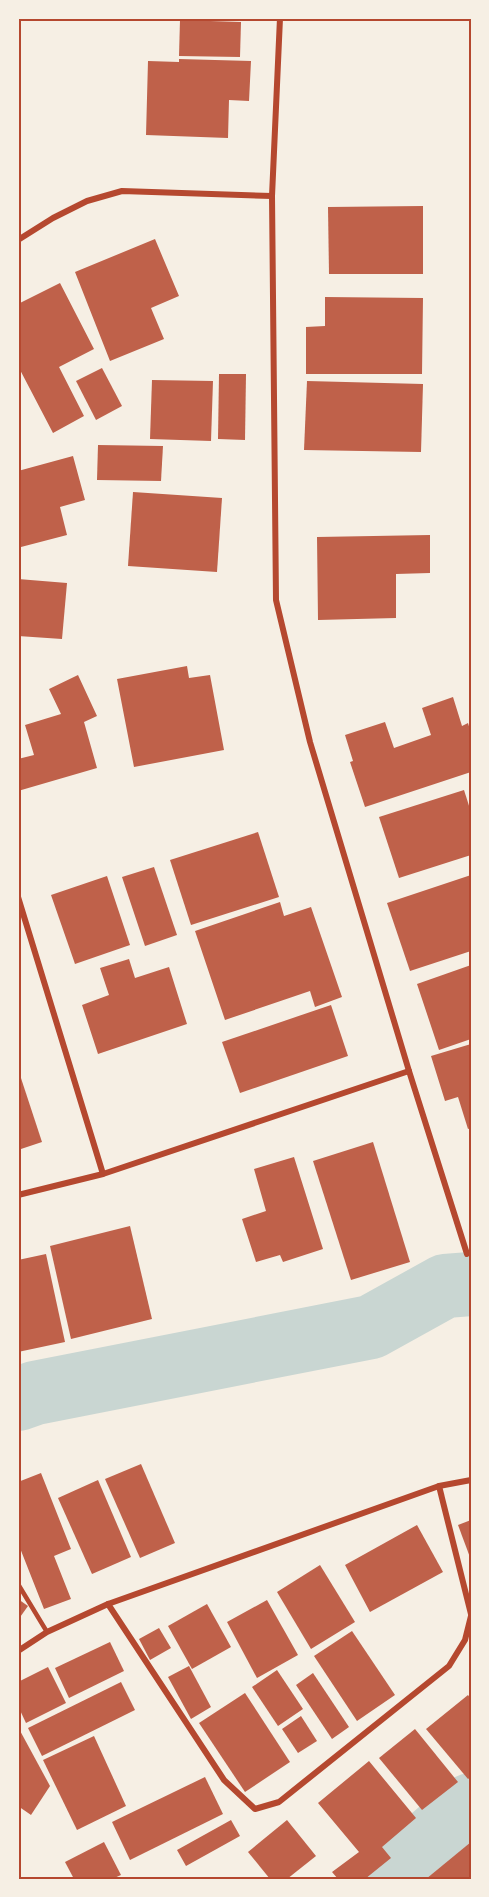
<svg xmlns="http://www.w3.org/2000/svg" width="489" height="1897" font-family="Cabin,sans-serif">
<style>
.lines{fill:none;stroke-linecap:round;stroke-linejoin:round}
.river{stroke:#c9d6d2;stroke-width:64}
.building{fill:#bf614a}
.service{stroke:#b5482f;stroke-width:4.5}
.minor{stroke:#b5482f;stroke-width:6}
.neatline{fill:none;stroke:#b5482f;stroke-width:2}
</style>
<rect width="100%" height="100%" fill="#f6efe4"/>
<g class="lines">
<g class="river">
<path d="M18 1399 35 1393 371 1327 445 1286 471 1284"/>
<path d="M384 1879 471 1805"/>
</g>
</g>
<g class="building">
<path d="M180 20 241 22 240 57 179 56Z"/>
<path d="M179 59 251 61 249 101 229 100 228 138 146 135 148 61 179 62Z"/>
<path d="M423 206V274H329L328 207Z"/>
<path d="M155 239 179 296 151 308 164 339 110 361 75 272Z"/>
<path d="M60 283 94 349 59 367 84 416 53 433 18 366V304Z"/>
<path d="M325 297 423 298 422 374H306V327L325 326Z"/>
<path d="M102 368 122 406 96 420 76 381Z"/>
<path d="M219 374H246L245 440 218 439Z"/>
<path d="M152 380 213 381 211 441 150 439Z"/>
<path d="M307 381 423 384 421 452 304 450Z"/>
<path d="M98 445 163 446 161 481 97 480Z"/>
<path d="M73 456 85 500 60 507 67 535 21 547 18 535V471Z"/>
<path d="M133 492 222 498 217 572 128 566Z"/>
<path d="M430 535V573L396 574V618L318 620 317 537Z"/>
<path d="M18 579 67 583 62 639 18 636Z"/>
<path d="M187 666 189 678 210 675 224 750 134 767 117 679Z"/>
<path d="M78 675 97 716 84 722 97 768 18 791V759L34 755 25 725 61 714 49 689Z"/>
<path d="M453 697 462 726 468 723 471 733V772L365 807 350 762 353 761 345 735 385 722 394 748 431 735 422 708Z"/>
<path d="M464 790 471 812V855L399 878 379 817Z"/>
<path d="M258 832 279 897 191 925 170 860Z"/>
<path d="M154 867 177 935 145 946 122 877Z"/>
<path d="M471 875V951L410 971 387 903Z"/>
<path d="M107 876 130 945 75 964 51 895Z"/>
<path d="M280 902 284 916 311 907 342 997 315 1007 310 991 225 1020 195 931Z"/>
<path d="M129 959 135 978 169 967 187 1024 98 1054 82 1005 109 995 100 968Z"/>
<path d="M471 965V1039L439 1050 417 984Z"/>
<path d="M331 1005 348 1056 240 1093 222 1042Z"/>
<path d="M471 1044V1128L468 1129 458 1097 445 1101 431 1056Z"/>
<path d="M18 1069 42 1142 18 1150Z"/>
<path d="M373 1142 410 1262 351 1280 313 1161Z"/>
<path d="M294 1157 323 1249 283 1262 280 1255 256 1262 242 1219 266 1211 254 1169Z"/>
<path d="M130 1226 152 1319 71 1339 50 1246Z"/>
<path d="M46 1254 65 1342 18 1352V1260Z"/>
<path d="M141 1464 175 1543 140 1558 105 1479Z"/>
<path d="M41 1473 71 1549 54 1556 71 1599 44 1609 18 1543V1482Z"/>
<path d="M98 1480 131 1557 92 1574 58 1498Z"/>
<path d="M471 1520V1560L458 1525Z"/>
<path d="M417 1525 443 1572 370 1612 345 1565Z"/>
<path d="M320 1565 355 1622 311 1649 277 1592Z"/>
<path d="M18 1599 28 1606 18 1620Z"/>
<path d="M267 1600 298 1655 257 1678 227 1622Z"/>
<path d="M207 1604 231 1647 192 1669 168 1626Z"/>
<path d="M159 1628 171 1648 150 1660 139 1639Z"/>
<path d="M352 1631 395 1695 357 1721 314 1656Z"/>
<path d="M110 1642 124 1671 69 1698 55 1668Z"/>
<path d="M189 1666 211 1707 191 1719 168 1677Z"/>
<path d="M48 1667 66 1703 26 1723 18 1706V1682Z"/>
<path d="M277 1670 303 1709 278 1726 252 1687Z"/>
<path d="M313 1673 349 1727 332 1739 296 1685Z"/>
<path d="M121 1682 135 1710 42 1756 28 1728Z"/>
<path d="M245 1693 290 1762 245 1792 199 1723Z"/>
<path d="M468 1695 471 1699V1777L468 1779 426 1729Z"/>
<path d="M301 1716 317 1741 298 1753 282 1729Z"/>
<path d="M18 1727 50 1786 31 1815 18 1806Z"/>
<path d="M415 1729 458 1782 422 1810 379 1758Z"/>
<path d="M94 1736 126 1806 77 1830 43 1760Z"/>
<path d="M369 1761 416 1818 382 1847 391 1858 365 1879H338L332 1872 359 1852 318 1803Z"/>
<path d="M205 1777 223 1814 130 1860 112 1822Z"/>
<path d="M231 1820 240 1836 186 1866 177 1850Z"/>
<path d="M287 1820 316 1856 287 1879H270L248 1852Z"/>
<path d="M104 1842 121 1875 112 1879H74L65 1862Z"/>
<path d="M471 1842V1879H426Z"/>
</g>
<g class="lines">
<path class="service" d="M18 1584 47 1632"/>
<g class="minor">
<path d="M280 18 272 196 276 600 310 742 409 1071 467 1254"/>
<path d="M18 240 53 218 87 201 122 191 272 196"/>
<path d="M18 897 103 1174"/>
<path d="M18 1195 103 1174 409 1071"/>
<path d="M439 1486 471 1614"/>
<path d="M108 1604 224 1780 255 1809 279 1802 449 1666 465 1640 471 1616"/>
<path d="M18 1651 47 1632 108 1604 439 1486 471 1480"/>
</g>
</g>
<rect width="489" height="1897" fill="none" stroke="#f6efe4" stroke-width="39"/>
<rect x="20" y="20" width="450" height="1858" class="neatline"/>
</svg>
